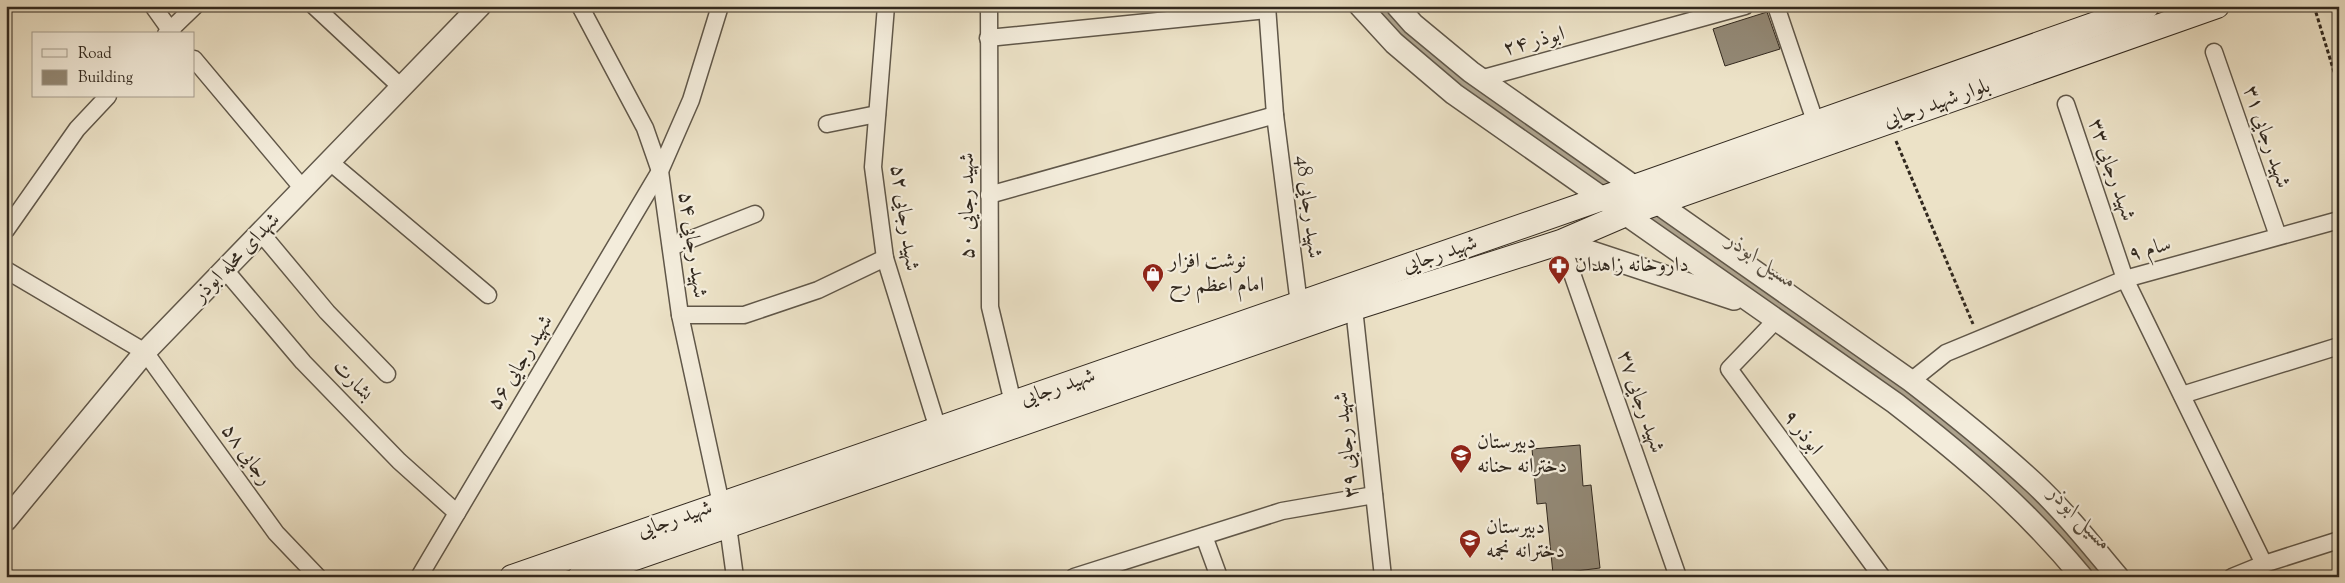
<svg xmlns="http://www.w3.org/2000/svg" width="2345" height="583" font-family="'Sorts Mill Goudy',Amiri,serif">
<style>
.lines{fill:none;stroke-linecap:round;stroke-linejoin:round}
.canal{stroke:#ada38e;stroke-width:20}
.building{fill:#938976;stroke:#32291f}
.minor-casing{stroke:#605749;stroke-width:19}
.tertiary-casing{stroke:#605749;stroke-width:24}
.secondary-casing{stroke:#32291f;stroke-width:26}
.path{stroke:#32291f;stroke-width:3;stroke-dasharray:4 2.5;stroke-linecap:butt}
.minor{stroke:#f3ecdb;stroke-width:16}
.tertiary{stroke:#f3ecdb;stroke-width:21}
.secondary{stroke:#f3ecdb;stroke-width:24}
.labels{text-anchor:middle;dominant-baseline:central;stroke-width:4.5;stroke-linejoin:round;paint-order:stroke}
.street-label{font-size:21px;fill:#32291f;stroke:#f3ecdb}
.poi-label{font-size:21px;fill:#32291f;stroke:#f3ecdb;text-anchor:start}
.water-label{font-size:22px;font-style:italic;fill:#574e40;stroke:#f3ecdb}
</style>
<rect width="100%" height="100%" fill="#ece2c7"/>
<filter id="stains"><feTurbulence type="fractalNoise" baseFrequency=".004" numOctaves="4"/><feColorMatrix values="0 0 0 0 .2 0 0 0 0 .09 0 0 0 0 .02 0 0 0 .5 -.17"/></filter>
<radialGradient id="worn" r=".72"><stop offset=".6" stop-color="#630" stop-opacity="0"/><stop offset="1" stop-color="#630" stop-opacity=".3"/></radialGradient>
<g class="lines">
<path class="canal" d="M1377 6 1400 30 1457 78 1652 218 1848 353 1997 467 2101 577"/>
</g>
<g class="building">
<path d="M1767 12 1780 49 1725 66 1713 29Z"/>
<path d="M1580 445 1583 486 1591 485 1600 568 1553 574 1546 503 1537 504 1532 449Z"/>
</g>
<g class="lines">
<g class="minor-casing">
<g id="minor">
<path d="M153 6 173 34"/>
<path d="M314 6 401 87"/>
<path d="M580 6 645 128 660 171 680 315 721 504"/>
<path d="M886 6 873 167 885 258 938 429"/>
<path d="M989 6 990 307 1013 403"/>
<path d="M1267 6 1275 115 1299 304"/>
<path d="M1776 6 1816 124"/>
<path d="M166 34 195 6"/>
<path d="M988 38 1267 10"/>
<path d="M2214 52 2278 236"/>
<path d="M194 59 304 190"/>
<path d="M1480 79 1745 6"/>
<path d="M2066 104 2125 279 2264 564"/>
<path d="M827 124 877 114"/>
<path d="M330 162 488 295"/>
<path d="M989 195 1275 115"/>
<path d="M6 230 77 129 108 96"/>
<path d="M261 233 327 312 387 374"/>
<path d="M1561 242 1678 577"/>
<path d="M671 247 755 214"/>
<path d="M6 270 145 352 276 533 318 577"/>
<path d="M225 270 303 362 399 461 457 513"/>
<path d="M1354 308 1383 577"/>
<path d="M680 315H744L818 290 885 258"/>
<path d="M1776 320 1729 369 1882 577"/>
<path d="M1911 381 1946 353 2125 279 2339 220"/>
<path d="M2182 395 2339 346"/>
<path d="M728 526 735 577"/>
<path d="M1204 536 1219 577"/>
<path d="M419 577 660 171 691 100 720 6"/>
<path d="M1074 577 1282 511 1374 495"/>
<path d="M2232 577 2264 564 2339 540"/>
</g>
</g>
<g class="tertiary-casing">
<g id="tertiary">
<path d="M1360 6 1394 43 1454 94 1895 403C1966 458 2025 508 2082 577"/>
<path d="M1397 6 1413 24 1471 72 1911 381C1954 414 1995 447 2034 483 2065 512 2091 545 2118 577"/>
<path d="M1561 242 1734 299"/>
<path d="M6 520 145 352 480 6"/>
</g>
</g>
<g class="secondary-casing">
<g id="secondary">
<path d="M512 577 1603 198 2147 6"/>
<path d="M580 577 1354 308 1561 242 1626 214 2217 6"/>
</g>
</g>
<g class="path">
<path d="M2314 6 2338 85"/>
<path d="M1896 141 1973 324"/>
</g>
<use href="#minor" class="minor"/>
<use href="#tertiary" class="tertiary"/>
<use href="#secondary" class="secondary"/>
</g>
<defs>
<g id="pharmacy-pin" transform="scale(1.125)"><path d="M0 17L-7.5 6A9.5 9.5 0 1 1 7.5 6Z" fill="#8f2418" stroke="#f3ecdb"/><path d="M-2-6h4v4h4v4h-4v4h-4v-4h-4v-4h4Z" fill="#fff"/></g>
<g id="shop-pin" transform="scale(1.125)"><path d="M0 17L-7.5 6A9.5 9.5 0 1 1 7.5 6Z" fill="#8f2418" stroke="#f3ecdb"/><path d="M-5-2.5h2.3a2.7 3.5 0 0 1 5.4 0H5L5.5 6h-11ZM-1.5-2.5h3a1.5 2.3 0 0 0-3 0Z" fill="#fff"/></g>
<g id="school-pin" transform="scale(1.125)"><path d="M0 17L-7.5 6A9.5 9.5 0 1 1 7.5 6Z" fill="#8f2418" stroke="#f3ecdb"/><path d="M0-5L7-2L0 1L-7-2ZM-4 1L0 2.5L4 1V4Q0 6-4 4Z" fill="#fff"/></g>
</defs>
<g fill-rule="evenodd">
<use href="#pharmacy-pin" x="1559" y="266"/>
<use href="#shop-pin" x="1153" y="274"/>
<use href="#school-pin" x="1461" y="455"/>
<use href="#school-pin" x="1470" y="540"/>
</g>
<g class="labels">
<g class="street-label">
<text transform="translate(1534 42) rotate(-15)">ابوذر ۲۴</text>
<text transform="translate(1937 104) rotate(-19)">بلوار شهید رجایی</text>
<text transform="translate(2266 137) rotate(71)">شهید رجایی ۳۱</text>
<text transform="translate(2111 170) rotate(71)">شهید رجایی ۳۳</text>
<text transform="translate(968 206) rotate(-90)">شهید رجایی ۵۰</text>
<text transform="translate(1308 207) rotate(83)">شهید رجایی 48</text>
<text transform="translate(904 218) rotate(82)">شهید رجایی ۵۲</text>
<text transform="translate(692 245) rotate(82)">شهید رجایی ۵۴</text>
<text transform="translate(2150 250) rotate(-15)">سام ۹</text>
<text transform="translate(1440 255) rotate(-19)">شهید رجایی</text>
<text transform="translate(237 258) rotate(-46)">شهدای محله ابوذر</text>
<text transform="translate(521 363) rotate(-59)">شهید رجایی ۵۶</text>
<text transform="translate(352 381) rotate(46)">بشارت</text>
<text transform="translate(1058 388) rotate(-19)">شهید رجایی</text>
<text transform="translate(1640 402) rotate(71)">شهید رجایی ۳۷</text>
<text transform="translate(1802 433) rotate(53)">ابوذر ۹</text>
<text transform="translate(1347 445) rotate(-96)">شهید رجایی ۳۹</text>
<text transform="translate(246 455) rotate(54)">رجایی ۵۸</text>
<text transform="translate(675 520) rotate(-19)">شهید رجایی</text>
</g>
<g class="poi-label">
<text x="1169" y="262">نوشت افزار<tspan x="1169" dy="24">امام اعظم رح</tspan></text>
<text x="1575" y="266">داروخانه زاهدان</text>
<text x="1477" y="443">دبیرستان<tspan x="1477" dy="24">دخترانه حنانه</tspan></text>
<text x="1486" y="528">دبیرستان<tspan x="1486" dy="24">دخترانه نجمه</tspan></text>
</g>
<g class="water-label">
<text transform="translate(1761 262) rotate(35)">مسیل ابوذر</text>
<text transform="translate(2079 519) rotate(46)">مسیل ابوذر</text>
</g>
</g>
<rect width="2345" height="583" fill="none" stroke="#ece2c7" stroke-width="25"/>
<rect x="8" y="8" width="2330" height="568" fill="none" stroke="#32291f" stroke-width="2.5"/>
<rect x="12" y="12" width="2320" height="558" fill="none" stroke="#32291f"/>
<rect x="32" y="32" width="162" height="65" fill="#f3ecdb" stroke="#a69e90"/>
<rect x="42" y="49" width="25" height="8" fill="#f3ecdb" stroke="#a69e90"/>
<text x="78" y="58" font-size="15" fill="#32291f">Road</text>
<rect x="42" y="70" width="25" height="15" fill="#938976" stroke="#a69e90"/>
<text x="78" y="82" font-size="15" fill="#32291f">Building</text>
<rect width="100%" height="100%" filter="url(#stains)"/>
<rect width="100%" height="100%" fill="url(#worn)"/>
</svg>
